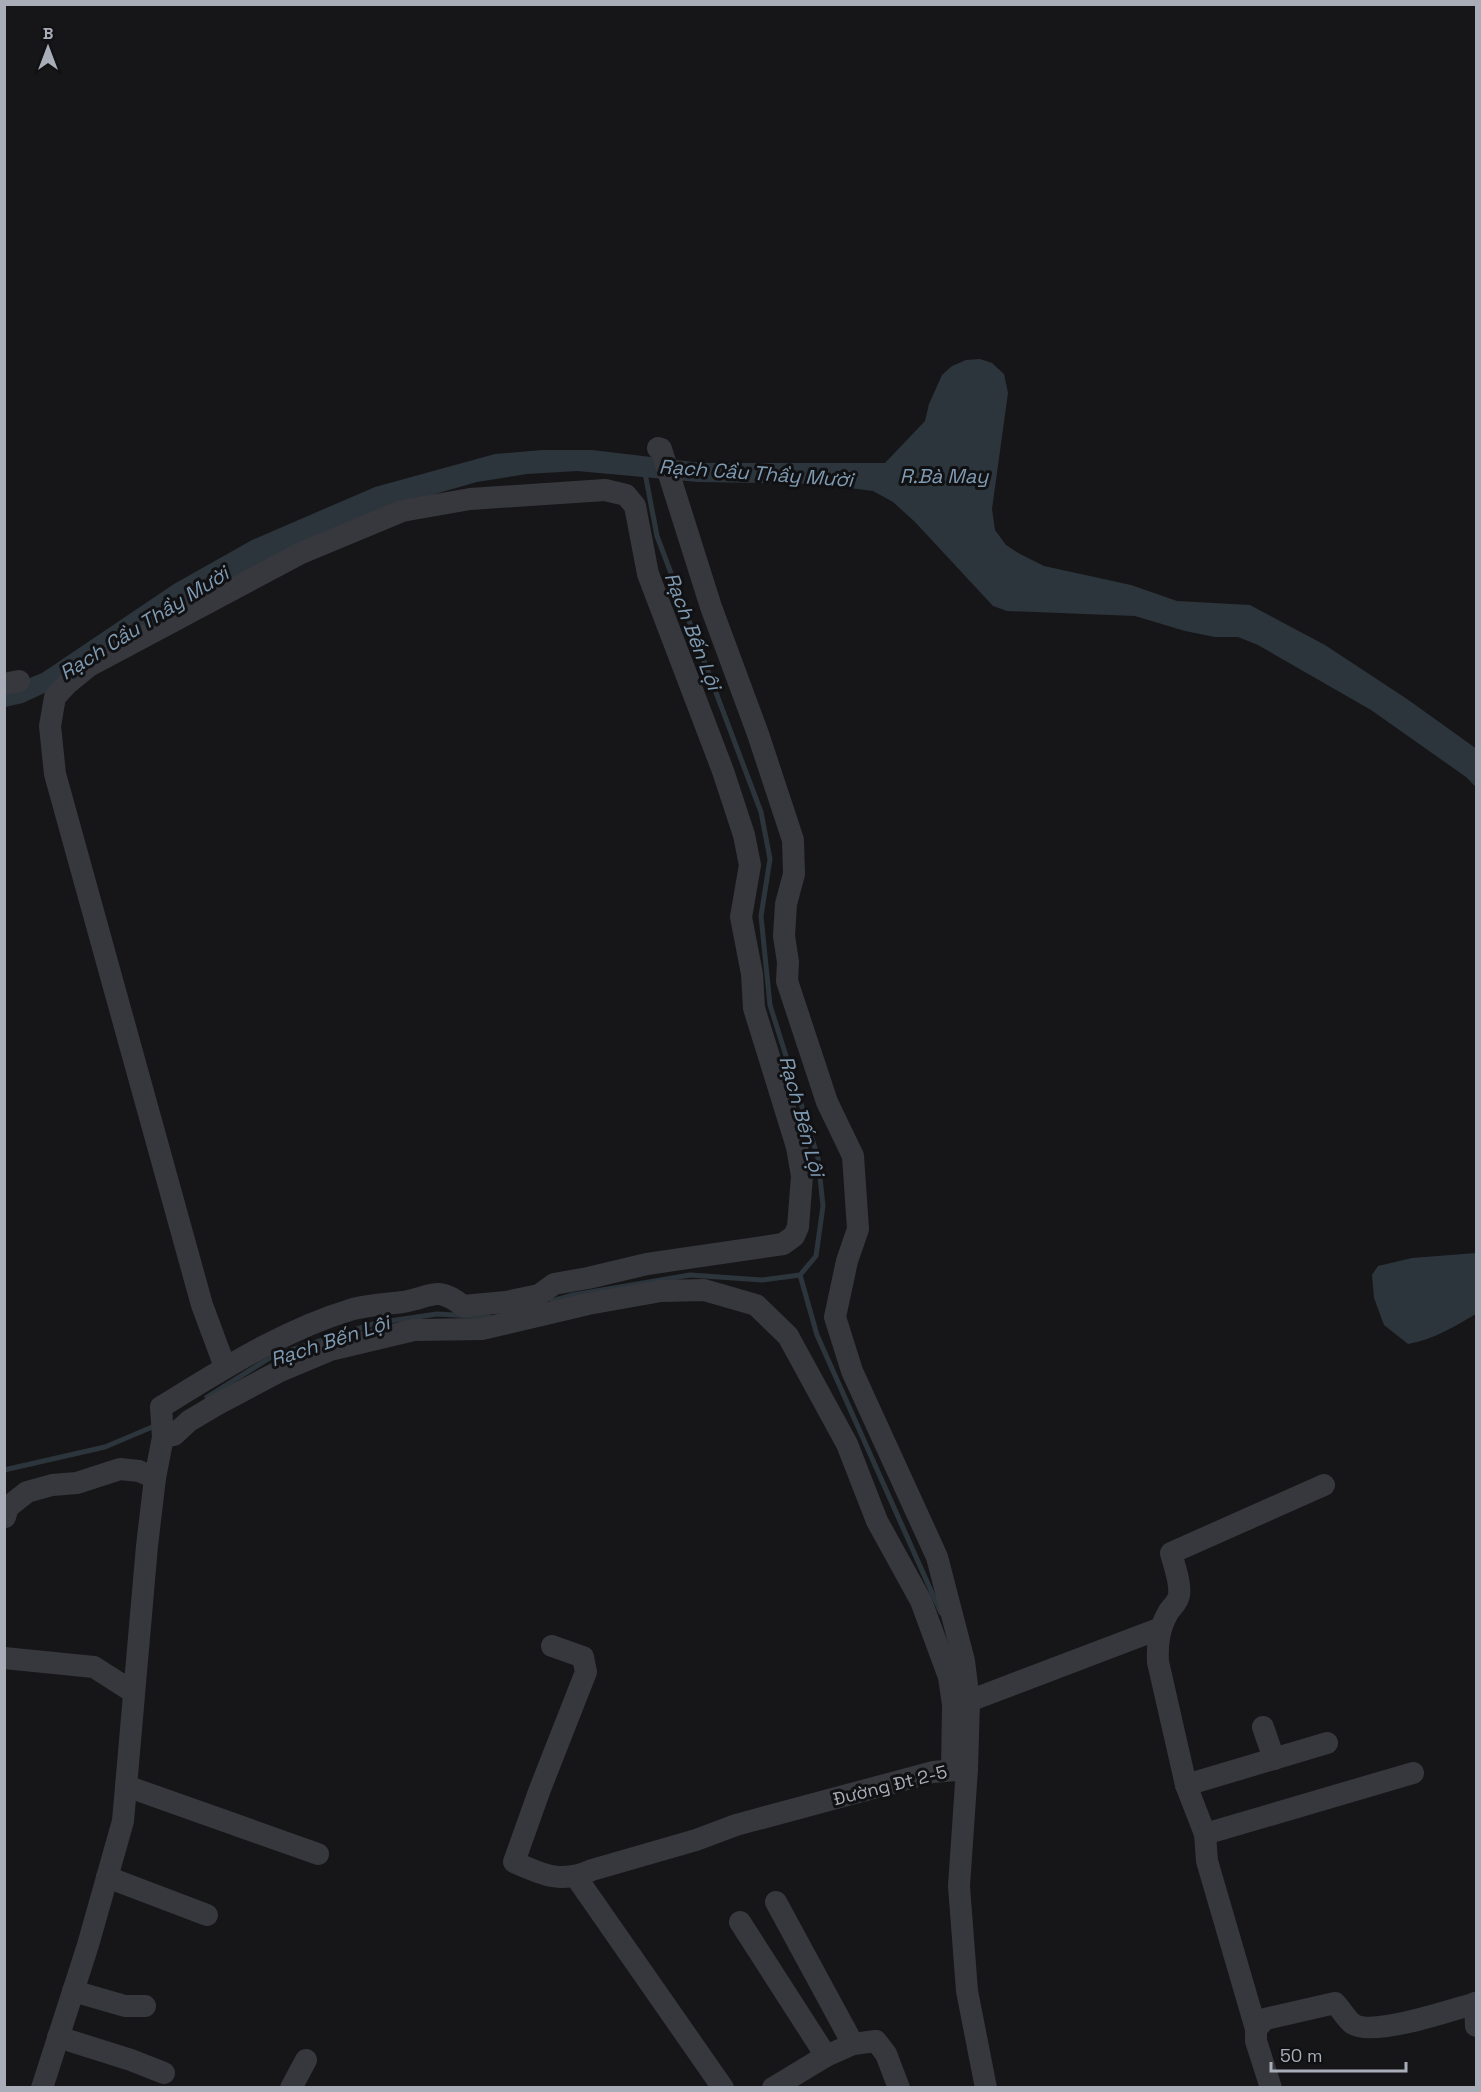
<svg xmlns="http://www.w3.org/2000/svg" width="1481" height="2092" font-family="'Space Grotesk',sans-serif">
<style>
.water{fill:#2c353c}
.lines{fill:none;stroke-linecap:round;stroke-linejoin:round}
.stream{stroke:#2c353c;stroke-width:5}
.minor{stroke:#37383d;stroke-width:22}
.labels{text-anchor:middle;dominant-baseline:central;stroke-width:6;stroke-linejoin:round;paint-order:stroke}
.street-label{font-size:18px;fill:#a8adb8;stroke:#111113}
.water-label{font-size:20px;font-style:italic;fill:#7f9bb3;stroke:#111113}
</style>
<rect width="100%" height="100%" fill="#161618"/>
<g class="water">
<path d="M980 359 992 363 1004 374 1008 393 992 509 995 530 1006 545 1020 554 1044 566 1131 585 1177 601 1250 605 1325 645 1407 699 1474 747 1476 749V787L1466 777 1371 710 1258 645 1238 637H1215L1185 631 1135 616 1007 611 993 606 915 522 893 502 873 491 819 484 698 482 577 471 527 474 477 482 435 494 51 690 23 703 5 707V688L42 673 174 584 252 540 375 487 495 454 542 450H592L702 463H885L925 421 929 404 942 375 952 366 966 360Z"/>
<path d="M1476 1253V1314C1455 1326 1433 1340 1408 1344L1384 1325 1374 1298 1372 1275 1378 1266 1412 1258Z"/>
</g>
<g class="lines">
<g class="stream">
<path d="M800 1275 817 1335 941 1613"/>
<path d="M552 1301 573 1295 690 1275 762 1280 800 1275 816 1256 823 1206 818 1158 770 1005 761 916 770 859 761 812 657 536 645 473"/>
<path d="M207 1397 273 1356 376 1323 437 1314 489 1317"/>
<path d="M4 1470 105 1447 157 1425"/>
</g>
<g class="minor">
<path d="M658 448 661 449 711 607 758 734 793 840 794 874 786 904 784 936 788 962 787 981 827 1102 853 1156 858 1229 847 1261 835 1317 852 1371 937 1557 964 1661 969 1701 967 1769"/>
<path d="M4 684 19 681"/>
<path d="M163 1437 174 1435 189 1421 216 1405 280 1371 330 1350 414 1330 482 1329 588 1304 661 1291 704 1290 756 1305 788 1336 847 1444 877 1521 921 1601 949 1677 953 1705 952 1769"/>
<path d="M5 1517 8 1507 27 1492 52 1485 77 1483 120 1469 139 1471 155 1478"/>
<path d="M552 1646 583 1657 586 1672 540 1789 514 1862C543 1875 562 1884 592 1870L696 1840 736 1825 933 1772 967 1769 959 1886 967 1991 986 2088"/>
<path d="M4 1658 94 1667 133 1692"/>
<path d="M969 1701 1161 1628"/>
<path d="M1263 1727 1274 1759"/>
<path d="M1186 1785 1327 1743"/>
<path d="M126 1786 318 1854"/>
<path d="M1205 1834 1413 1773"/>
<path d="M107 1877 207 1915"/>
<path d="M576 1877 723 2088"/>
<path d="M776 1902 853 2044"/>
<path d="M740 1922 826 2056"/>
<path d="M73 1991 125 2006H145"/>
<path d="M1475 2003 1476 2026"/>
<path d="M1256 2029 1207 1861 1205 1834 1186 1785 1158 1662C1157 1643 1159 1628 1169 1611 1173 1606 1178 1602 1179 1595 1181 1583 1174 1565 1171 1553L1324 1485"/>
<path d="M58 2037 131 2060 164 2073"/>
<path d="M42 2088 88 1945 123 1821 147 1546 155 1478 163 1437 161 1407C223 1369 283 1330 353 1309 369 1305 387 1304 403 1302 432 1297 437 1285 463 1306L506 1302 539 1295 554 1284 588 1278 647 1264 783 1244 794 1236 798 1227 802 1176 797 1147 754 1008 752 974 741 917 750 865 744 835 723 771 648 574 635 506 626 495 605 490 470 499 402 511 301 553 89 666 67 684 55 697 50 726 55 774 202 1305 225 1367"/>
<path d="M291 2088 306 2060"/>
<path d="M773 2088 826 2056 853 2044 876 2041 886 2054 899 2088"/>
<path d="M1271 2088 1256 2041V2029L1265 2019 1335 2003C1341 2009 1346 2019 1353 2024 1374 2037 1451 2010 1476 2003"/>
</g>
</g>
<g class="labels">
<g class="street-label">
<text transform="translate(890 1785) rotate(-14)">Đường Đt 2-5</text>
</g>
<g class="water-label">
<text transform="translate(756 473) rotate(4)">Rạch Cầu Thầy Mười</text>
<text x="944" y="476">R.Bà May</text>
<text transform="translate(144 623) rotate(-32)">Rạch Cầu Thầy Mười</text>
<text transform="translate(693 631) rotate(69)">Rạch Bến Lội</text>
<text transform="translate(802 1116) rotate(75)">Rạch Bến Lội</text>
<text transform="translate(330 1341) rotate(-18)">Rạch Bến Lội</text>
</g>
</g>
<rect width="1481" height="2092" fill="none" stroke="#a8adb8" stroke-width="12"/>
<g transform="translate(48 48)" stroke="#111113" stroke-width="4.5" paint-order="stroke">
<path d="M0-4.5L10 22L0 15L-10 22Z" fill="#a8adb8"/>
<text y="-9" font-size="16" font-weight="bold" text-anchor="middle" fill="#a8adb8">B</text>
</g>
<path d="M1271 2062v9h135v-9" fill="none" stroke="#a8adb8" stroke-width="3"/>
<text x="1280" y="2062" font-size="18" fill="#a8adb8" stroke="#111113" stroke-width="4.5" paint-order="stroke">50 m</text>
</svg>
